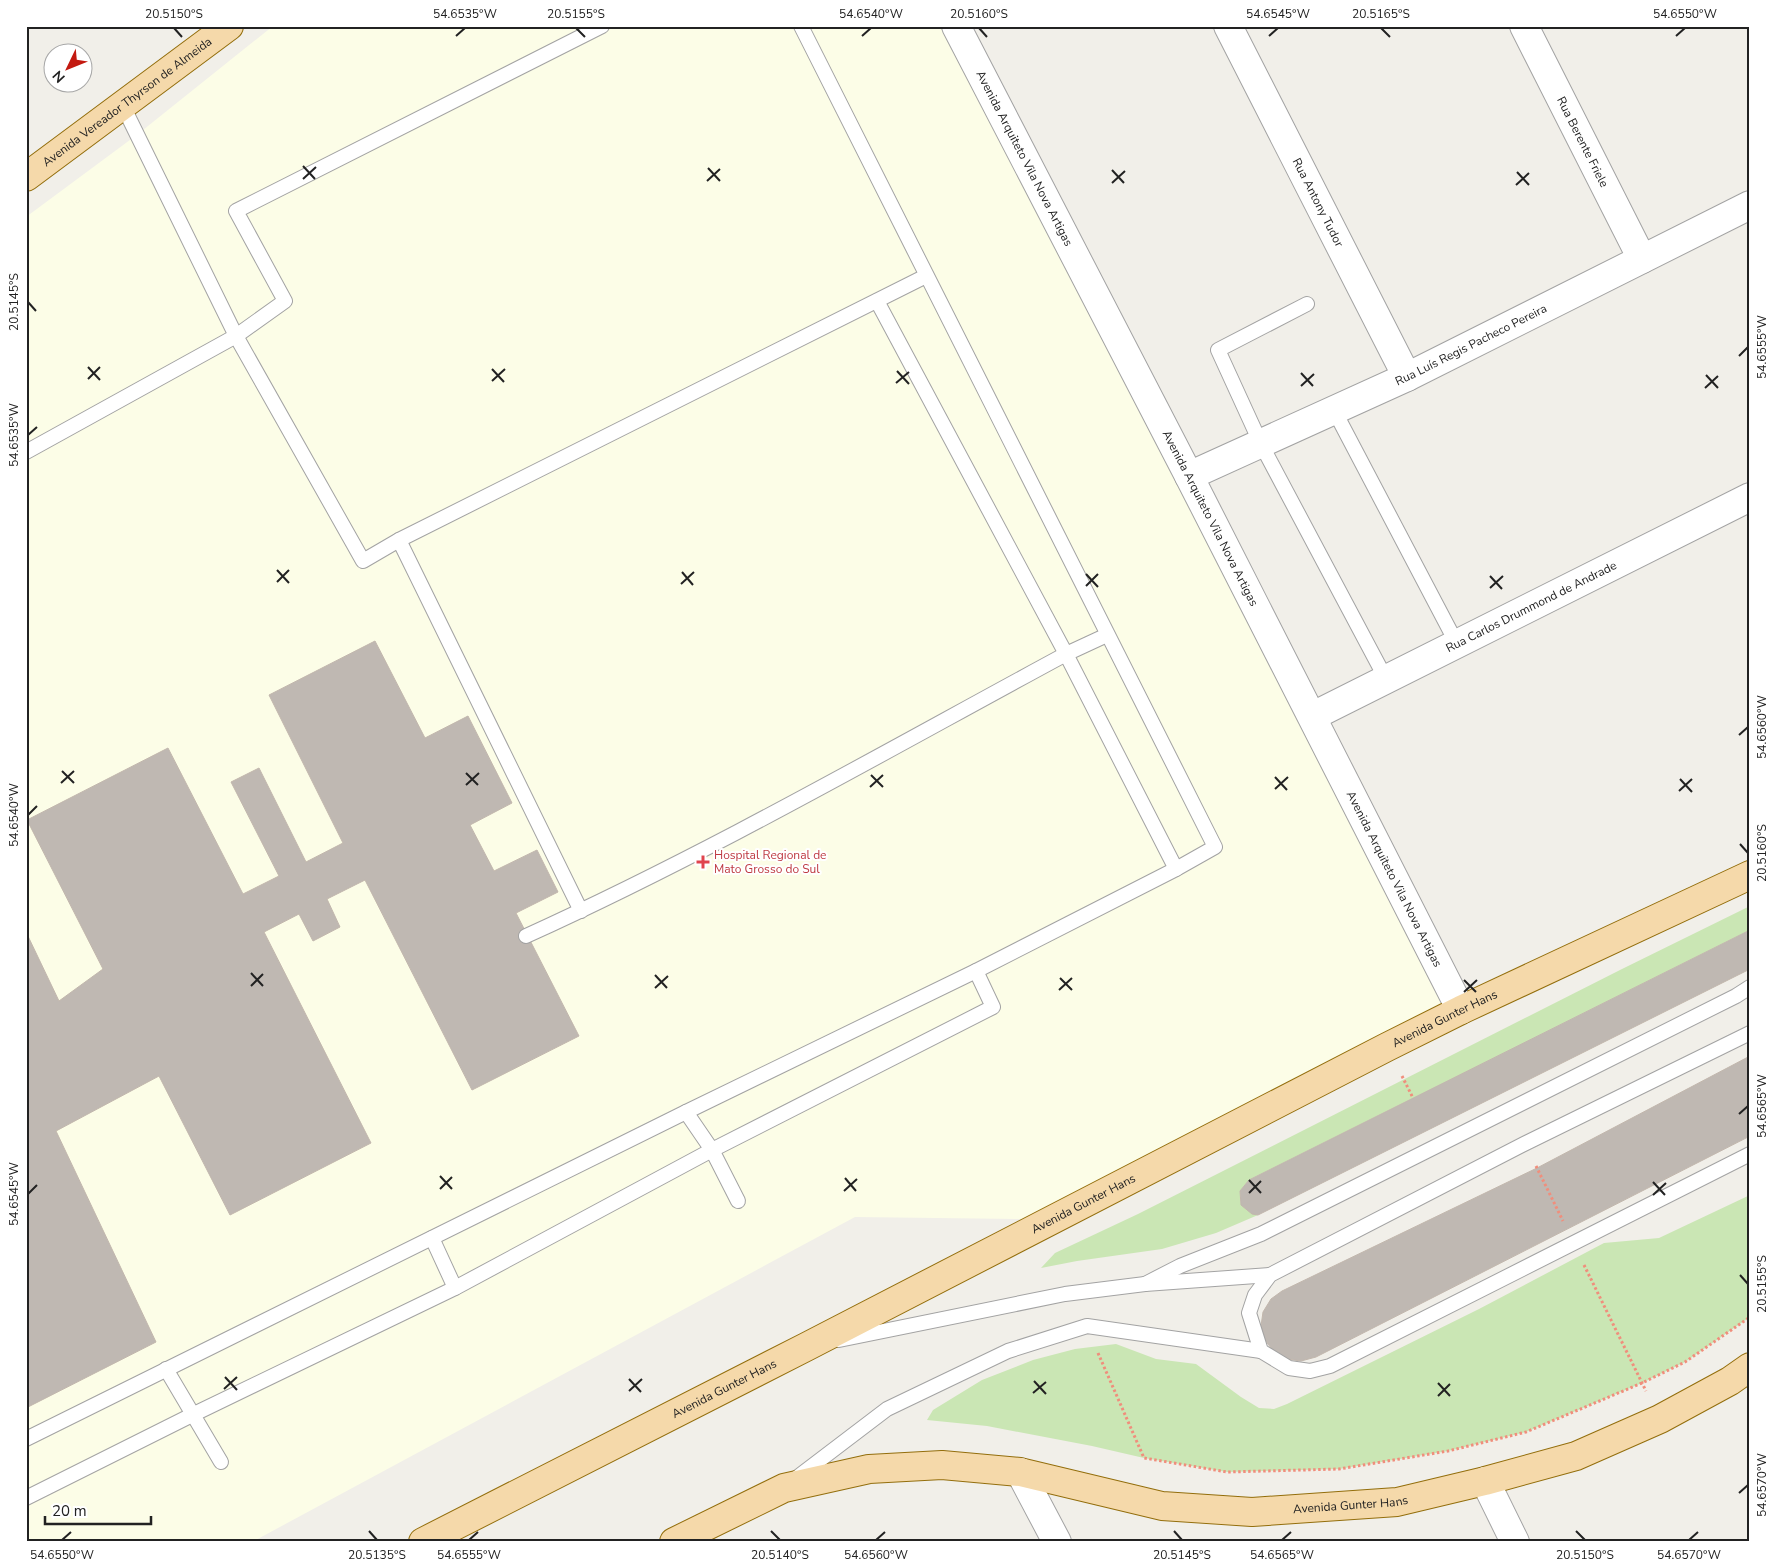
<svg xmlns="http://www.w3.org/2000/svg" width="1776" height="1568" font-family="'Nunito Sans',sans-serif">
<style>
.education{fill:#fcfde7}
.grass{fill:#cae6b4}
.building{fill:#bfb8b2;stroke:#c2b7ad}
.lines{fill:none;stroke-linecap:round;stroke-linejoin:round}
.service-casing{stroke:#a3a3a3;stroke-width:16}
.minor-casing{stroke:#a3a3a3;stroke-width:30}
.tertiary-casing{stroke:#a3a3a3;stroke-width:30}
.primary-casing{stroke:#936e0c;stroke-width:30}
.path{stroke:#f08e7c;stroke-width:3;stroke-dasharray:2.5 2.5;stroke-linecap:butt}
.service{stroke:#fff;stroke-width:14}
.minor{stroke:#fff;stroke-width:28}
.tertiary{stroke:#fff;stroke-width:28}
.primary{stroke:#f5d9aa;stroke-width:28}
.ticks{fill:none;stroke:#222;stroke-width:2}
.health-dot{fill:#e0444e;stroke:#fff;stroke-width:2}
.labels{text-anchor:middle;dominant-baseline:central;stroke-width:4;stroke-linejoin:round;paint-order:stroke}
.street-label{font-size:12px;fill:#222;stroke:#fff}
.health-label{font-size:12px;fill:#be3a42;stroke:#fff;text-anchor:start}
.neatline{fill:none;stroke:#222;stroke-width:2}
.ticks-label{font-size:12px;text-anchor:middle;fill:#222}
</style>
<rect width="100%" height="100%" fill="#f1efe9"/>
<path class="education" d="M273 26H945L1450 1004 1382 1036 1022 1219 855 1217 252 1542H26V217L138 134Z"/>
<g class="grass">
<path d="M1750 906V930L1249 1180 1240 1191 1241 1205 1258 1215 1216 1233 1162 1249 1077 1261 1041 1268 1055 1253 1138 1214 1622 969Z"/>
<path d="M1750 1195V1317L1685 1362 1642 1383 1526 1432 1448 1451 1339 1469 1227 1472 1144 1458 1092 1446 987 1426 927 1420 933 1410 982 1380 1033 1360 1075 1349 1116 1344 1156 1359 1196 1364 1241 1397 1259 1408 1274 1409 1287 1404 1479 1309 1604 1243 1659 1238Z"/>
</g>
<g class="building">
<path d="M375 641 425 738 468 716 512 803 470 825 494 871 537 850 558 892 516 913 579 1036 472 1090 365 880 327 899 340 927 313 941 299 914 264 932 371 1143 230 1215 159 1076 56 1131 156 1342 28 1407 26 1403V932L59 1001 103 969 27 820 168 748 243 894 279 876 231 782 259 768 306 862 343 843 269 695Z"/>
<path d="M1750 930V969L1258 1215 1252 1214 1241 1205 1240 1191 1249 1180Z"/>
<path d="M1750 1056V1136L1316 1357 1301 1361 1287 1359 1274 1352 1265 1340 1261 1326 1263 1312 1271 1299 1282 1291 1537 1168Z"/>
</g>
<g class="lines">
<g class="service-casing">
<g id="service">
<path d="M123 106 236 336 363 561 399 540 926 276"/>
<path d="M877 301 1066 654 1176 869"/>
<path d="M1307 304 1218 350 1261 444 1386 679"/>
<path d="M1334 410 1457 644"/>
<path d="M26 452 236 336 285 301 236 211 602 26"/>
<path d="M399 540 581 911"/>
<path d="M526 936C711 852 888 750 1066 654L1107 635"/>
<path d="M1750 1033 1524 1144 1270 1275 1255 1295 1249 1313 1261 1351 1289 1368 1310 1371 1330 1366 1750 1154"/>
<path d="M686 1112 712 1150 738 1201"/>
<path d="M432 1238 455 1288"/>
<path d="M1145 1284 1180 1266 1261 1234 1736 996 1750 987"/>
<path d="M839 1340 1065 1294 1145 1284 1270 1275"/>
<path d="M166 1369 221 1462"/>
<path d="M26 1439 686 1112 976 971 1176 869 1215 847 801 26"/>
<path d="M795 1479 887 1409 1008 1351 1087 1326 1261 1351"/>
<path d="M26 1498 192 1415 455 1288 712 1150 993 1007 976 971"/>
</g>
</g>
<g class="minor-casing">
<g id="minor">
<path id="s1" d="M1228 26 1407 377"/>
<path id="s2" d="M1524 26 1642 259"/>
<path id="s3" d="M1189 476 1407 377 1750 205"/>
<path id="s4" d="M1313 716 1750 497"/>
<path d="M1020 1472 1057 1542"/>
<path d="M1485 1481 1515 1542"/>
</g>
</g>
<g class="tertiary-casing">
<g id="tertiary">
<path id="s5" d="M956 26 1189 476 1461 1010"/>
</g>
</g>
<g class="primary-casing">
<g id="primary">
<path id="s6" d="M26 177 229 26"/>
<path id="s7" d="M423 1542 806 1347 1387 1047 1461 1010 1750 875"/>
<path id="s8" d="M674 1542 784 1488 869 1469 942 1465 1020 1472 1162 1506 1252 1512 1397 1502 1485 1481 1576 1456 1660 1419 1730 1381 1750 1367"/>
</g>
</g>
<g class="path">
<path d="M1402 1076 1413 1098"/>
<path d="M1536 1166 1563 1221"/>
<path d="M1584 1265 1646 1391"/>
<path d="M1098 1353 1144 1458 1227 1472 1339 1469 1448 1451 1526 1432 1642 1383 1685 1362 1750 1317"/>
</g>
<use href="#service" class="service"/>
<use href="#minor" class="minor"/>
<use href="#tertiary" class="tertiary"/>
<use href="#primary" class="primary"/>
</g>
<path class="ticks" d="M174 28 182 37M576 28 585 37M979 28 987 37M1381 28 1390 37M456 36 465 28M862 36 871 28M1269 36 1278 28M1676 36 1685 28M303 166 315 179M708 168 720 181M1112 170 1124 183M1517 172 1529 185M303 179 316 167M707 181 720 169M1112 183 1125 171M1516 185 1529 173M28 302 36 311M1739 356 1748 347M88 367 100 380M492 369 504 382M897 371 909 384M1301 373 1313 386M1706 375 1718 388M88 379 100 367M492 381 505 369M896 383 909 372M1301 386 1314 374M1705 388 1718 376M28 435 37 427M277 570 289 583M682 572 693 585M1086 574 1098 587M1490 576 1502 589M277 582 289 570M681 584 694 572M1086 586 1098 574M1490 588 1503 576M1739 735 1748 727M62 771 74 783M466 773 478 785M871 775 883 787M1275 777 1287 790M1680 779 1692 792M61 783 74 771M466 785 479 773M870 787 883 775M1275 789 1288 777M1679 791 1692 779M28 815 37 806M1740 844 1748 853M251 973 263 986M655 975 667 988M1060 978 1072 990M1464 980 1476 992M251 986 263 974M655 988 668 976M1059 990 1072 978M1464 992 1477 980M1739 1114 1748 1106M440 1176 452 1189M845 1178 856 1191M1249 1180 1261 1193M1653 1182 1665 1195M440 1189 452 1177M844 1191 857 1179M1249 1193 1261 1181M28 1194 37 1185M1653 1195 1666 1183M1740 1275 1748 1284M225 1377 237 1390M629 1379 641 1392M1034 1381 1046 1394M1438 1383 1450 1396M224 1389 237 1377M629 1391 642 1379M1033 1393 1046 1382M1438 1396 1450 1384M1739 1493 1748 1485M369 1531 377 1540M771 1531 780 1540M1174 1531 1182 1540M1576 1531 1585 1540M62 1540 71 1532M469 1540 478 1532M876 1540 885 1532M1282 1540 1291 1532M1689 1540 1698 1532"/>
<path class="health-dot" d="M700.5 854.5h5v5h5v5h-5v5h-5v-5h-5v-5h5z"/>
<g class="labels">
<g class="street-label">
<text stroke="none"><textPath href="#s6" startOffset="126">Avenida Vereador Thyrson de Almeida</textPath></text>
<text stroke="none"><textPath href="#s2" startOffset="130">Rua Berente Friele</textPath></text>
<text stroke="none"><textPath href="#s5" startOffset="149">Avenida Arquiteto Vila Nova Artigas</textPath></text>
<text stroke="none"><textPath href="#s1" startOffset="198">Rua Antony Tudor</textPath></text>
<text stroke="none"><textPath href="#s3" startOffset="311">Rua Luís Regis Pacheco Pereira</textPath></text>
<text stroke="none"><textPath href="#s5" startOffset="554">Avenida Arquiteto Vila Nova Artigas</textPath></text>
<text stroke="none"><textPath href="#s4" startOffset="244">Rua Carlos Drummond de Andrade</textPath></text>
<text stroke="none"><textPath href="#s5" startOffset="959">Avenida Arquiteto Vila Nova Artigas</textPath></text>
<text stroke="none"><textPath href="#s7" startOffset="1148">Avenida Gunter Hans</textPath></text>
<text stroke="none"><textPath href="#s7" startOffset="742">Avenida Gunter Hans</textPath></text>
<text stroke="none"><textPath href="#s7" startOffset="338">Avenida Gunter Hans</textPath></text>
<text stroke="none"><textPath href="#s8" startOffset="696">Avenida Gunter Hans</textPath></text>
</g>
<g class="health-label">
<text x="714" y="855">Hospital Regional de<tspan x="714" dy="14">Mato Grosso do Sul</tspan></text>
</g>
</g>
<rect width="1776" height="1568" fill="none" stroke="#ffffff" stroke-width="55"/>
<g transform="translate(68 68) rotate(227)"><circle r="24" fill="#ffffff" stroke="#a7a7a7"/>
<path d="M0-4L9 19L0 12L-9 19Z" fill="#c31910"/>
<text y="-8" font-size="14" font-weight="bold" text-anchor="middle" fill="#222222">N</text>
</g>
<path d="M45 1516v8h106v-8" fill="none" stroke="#222222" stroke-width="2.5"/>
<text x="52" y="1516" font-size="15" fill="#222222" stroke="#ffffff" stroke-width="4" paint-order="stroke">20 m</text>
<rect x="28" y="28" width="1720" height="1512" class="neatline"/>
<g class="ticks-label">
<text x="174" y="18">20.5150°S</text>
<text x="465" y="18">54.6535°W</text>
<text x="576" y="18">20.5155°S</text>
<text x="871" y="18">54.6540°W</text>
<text x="979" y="18">20.5160°S</text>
<text x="1278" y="18">54.6545°W</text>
<text x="1381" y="18">20.5165°S</text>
<text x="1685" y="18">54.6550°W</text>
<text transform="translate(14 302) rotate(-90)" y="4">20.5145°S</text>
<text transform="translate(1762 347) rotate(-90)" y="4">54.6555°W</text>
<text transform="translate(14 435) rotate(-90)" y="4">54.6535°W</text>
<text transform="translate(1762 727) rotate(-90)" y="4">54.6560°W</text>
<text transform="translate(14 815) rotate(-90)" y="4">54.6540°W</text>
<text transform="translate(1762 853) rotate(-90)" y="4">20.5160°S</text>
<text transform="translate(1762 1106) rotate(-90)" y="4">54.6565°W</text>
<text transform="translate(14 1194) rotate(-90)" y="4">54.6545°W</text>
<text transform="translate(1762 1284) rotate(-90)" y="4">20.5155°S</text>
<text transform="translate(1762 1485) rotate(-90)" y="4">54.6570°W</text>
<text x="62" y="1559">54.6550°W</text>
<text x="377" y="1559">20.5135°S</text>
<text x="469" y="1559">54.6555°W</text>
<text x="780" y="1559">20.5140°S</text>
<text x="876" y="1559">54.6560°W</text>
<text x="1182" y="1559">20.5145°S</text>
<text x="1282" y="1559">54.6565°W</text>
<text x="1585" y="1559">20.5150°S</text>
<text x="1689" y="1559">54.6570°W</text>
</g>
</svg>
